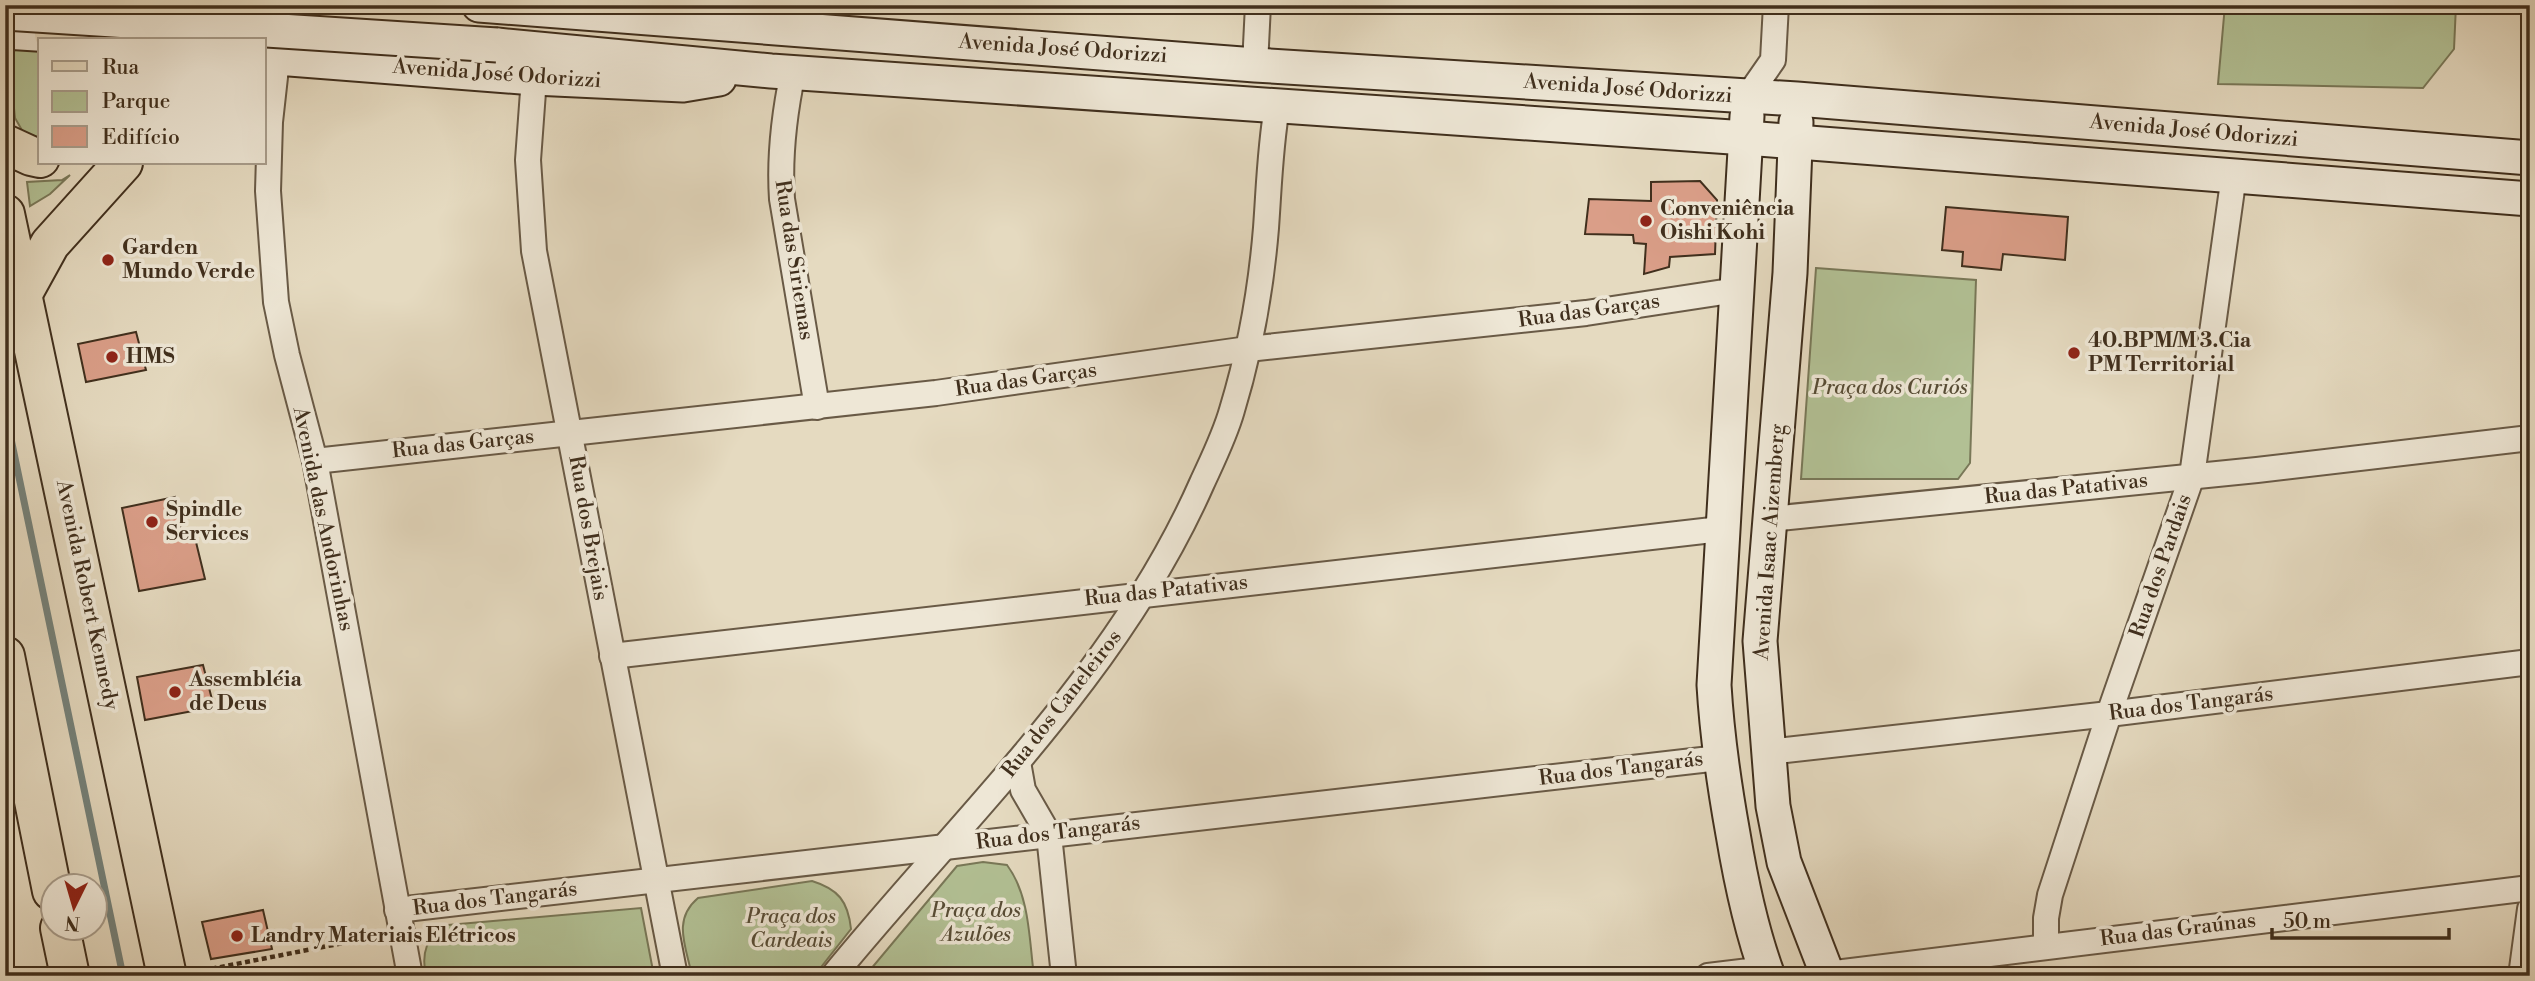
<svg xmlns="http://www.w3.org/2000/svg" width="2535" height="981" font-family="'Libre Bodoni',serif">
<style>
.green{fill:#b2c094;stroke:#797858;stroke-width:2}
.lines{fill:none;stroke-linecap:round;stroke-linejoin:round}
.stream{stroke:#75827b;stroke-width:7}
.building{fill:#da9e88;stroke:#402f1d;stroke-width:2}
.street-casing{stroke:#695a46;stroke-width:28}
.secondary-casing{stroke:#402f1d;stroke-width:37}
.primary-casing{stroke:#402f1d;stroke-width:42}
.path{stroke:#402f1d;stroke-width:4.5;stroke-dasharray:5 3.5;stroke-linecap:butt}
.street{stroke:#eee7d6;stroke-width:24}
.secondary{stroke:#eee7d6;stroke-width:33}
.primary{stroke:#e5dac0;stroke-width:38}
.secondary-bridge-casing{stroke:#402f1d;stroke-width:37;stroke-linecap:butt}
.secondary-bridge{stroke:#eee7d6;stroke-width:33}
.poi-dot{fill:#8f2418;stroke:#eee7d6;stroke-width:2.5}
.labels{text-anchor:middle;dominant-baseline:central;stroke-width:7;stroke-linejoin:round;paint-order:stroke}
.street-label{font-size:21px;fill:#402f1d;stroke:#eee7d6}
.poi-label{font-size:21px;font-weight:bold;fill:#402f1d;stroke:#eee7d6;text-anchor:start}
.park-label{font-size:21px;font-style:italic;fill:#574c35;stroke:#eee7d6}
</style>
<rect width="100%" height="100%" fill="#e5dac0"/>
<filter id="stains"><feTurbulence type="fractalNoise" baseFrequency=".00286" numOctaves="4"/><feColorMatrix values="0 0 0 0 .2 0 0 0 0 .09 0 0 0 0 .02 0 0 0 .5 -.17"/></filter>
<radialGradient id="worn" r=".72"><stop offset=".6" stop-color="#630" stop-opacity="0"/><stop offset="1" stop-color="#630" stop-opacity=".3"/></radialGradient>
<g class="green">
<path d="M2225 5H2456L2454 49 2423 88 2218 84Z"/>
<path d="M20 48 40 49V138L23 132 15 118 9 59 11 52Z"/>
<path d="M70 175 50 194 30 206 27 182 62 180Z"/>
<path d="M1816 268 1976 280 1970 463 1958 479H1801Z"/>
<path d="M983 862 1007 865C1030 896 1029 939 1034 976H865L957 866Z"/>
<path d="M812 881C838 889 848 901 851 929L814 976H692C686 946 672 920 698 898Z"/>
<path d="M641 908 654 976H426C421 953 426 936 448 925Z"/>
</g>
<g class="lines">
<path class="stream" d="M5 410 123 976"/>
</g>
<g class="building">
<path d="M1700 181 1717 200 1715 254 1670 257 1669 267 1644 274 1646 244 1634 243 1633 235 1585 234 1589 199 1651 201V182Z"/>
<path d="M1946 207 2068 217 2065 260 2003 254 2001 270 1962 266 1963 252 1942 250Z"/>
<path d="M136 332 146 370 86 382 78 344Z"/>
<path d="M175 497 183 541 195 538 205 579 139 591 122 508Z"/>
<path d="M203 665 214 707 145 720 137 677Z"/>
<path d="M263 910 272 949 211 959 202 922Z"/>
</g>
<g class="lines">
<g class="street-casing">
<g id="street">
<path d="M277 59 270 122 268 191 276 302 287 355 315 461 410 976"/>
<path d="M1255 65 1258 5"/>
<path d="M793 72C784 115 779 155 782 199L817 407"/>
<path d="M534 78 528 160 534 251 675 976"/>
<path d="M1748 96 1773 60 1776 5"/>
<path d="M315 461 936 393 1248 349 1586 313 1737 290"/>
<path d="M1770 519 2257 470 2530 438"/>
<path d="M612 656 1721 529"/>
<path d="M1768 752 2109 714 2530 662"/>
<path d="M1018 762 1023 790 1049 835 1064 976"/>
<path d="M397 910 1719 758"/>
<path d="M2046 946V918L2050 895 2109 714 2192 476 2234 175"/>
<path d="M1827 974 2530 888"/>
<path d="M833 976C963 817 1118 674 1202 483 1213 459 1225 435 1232 410 1250 351 1261 289 1266 228 1269 187 1270 147 1277 107"/>
<path d="M1708 976 1766 969"/>
<path d="M2521 976 2530 909"/>
</g>
</g>
<g class="secondary-casing">
<g id="secondary">
<path d="M479 5 1255 65 1797 99 2530 158"/>
<path d="M5 32 129 40"/>
<path d="M497 45 771 71 1746 138 2530 199"/>
<path d="M264 57 534 78 683 85 719 79"/>
<path d="M1747 116 1714 685C1717 736 1724 784 1733 834 1741 882 1751 930 1768 976"/>
<path d="M1796 122 1790 273 1760 641 1773 806 1784 862 1828 976"/>
</g>
</g>
<g class="primary-casing">
<g id="primary">
<path d="M54 34 63 40"/>
<path d="M5 144 31 156 40 158"/>
<path d="M5 214 167 976"/>
<path d="M23 293 50 244 123 163"/>
<path d="M5 656 52 891"/>
<path d="M60 928 70 976"/>
</g>
</g>
<path class="path" d="M195 972 379 936"/>
<use href="#street" class="street"/>
<use href="#secondary" class="secondary"/>
<use href="#primary" class="primary"/>
<g class="secondary-bridge-casing">
<path id="secondary-bridge" d="M5 13 497 45"/>
</g>
<use href="#secondary-bridge" class="secondary-bridge"/>
</g>
<g class="poi-dot">
<circle cx="1646" cy="221" r="7"/>
<circle cx="108" cy="260" r="7"/>
<circle cx="2074" cy="353" r="7"/>
<circle cx="112" cy="357" r="7"/>
<circle cx="152" cy="522" r="7"/>
<circle cx="175" cy="692" r="7"/>
<circle cx="237" cy="936" r="7"/>
</g>
<g class="labels">
<g class="street-label">
<text transform="translate(1063 49) rotate(4)">Avenida José Odorizzi</text>
<text transform="translate(497 74) rotate(4)">Avenida José Odorizzi</text>
<text transform="translate(1628 89) rotate(4)">Avenida José Odorizzi</text>
<text transform="translate(2194 131) rotate(5)">Avenida José Odorizzi</text>
<text transform="translate(794 260) rotate(81)">Rua das Siriemas</text>
<text transform="translate(1589 311) rotate(-8)">Rua das Garças</text>
<text transform="translate(1026 380) rotate(-8)">Rua das Garças</text>
<text transform="translate(463 444) rotate(-6)">Rua das Garças</text>
<text transform="translate(2066 489) rotate(-6)">Rua das Patativas</text>
<text transform="translate(323 519) rotate(78)">Avenida das Andorinhas</text>
<text transform="translate(588 528) rotate(80)">Rua dos Brejais</text>
<text transform="translate(1770 542) rotate(-86)">Avenida Isaac Aizemberg</text>
<text transform="translate(2161 566) rotate(-71)">Rua dos Pardais</text>
<text transform="translate(1166 591) rotate(-6)">Rua das Patativas</text>
<text transform="translate(87 595) rotate(78)">Avenida Robert Kennedy</text>
<text transform="translate(1062 704) rotate(-52)">Rua dos Caneleiros</text>
<text transform="translate(2191 704) rotate(-7)">Rua dos Tangarás</text>
<text transform="translate(1621 769) rotate(-7)">Rua dos Tangarás</text>
<text transform="translate(1058 833) rotate(-7)">Rua dos Tangarás</text>
<text transform="translate(495 899) rotate(-7)">Rua dos Tangarás</text>
<text transform="translate(2178 930) rotate(-7)">Rua das Graúnas</text>
</g>
<g class="poi-label">
<text x="1660" y="209">Conveniência<tspan x="1660" dy="24">Oishi Kohi</tspan></text>
<text x="122" y="248">Garden<tspan x="122" dy="24">Mundo Verde</tspan></text>
<text x="2088" y="341">40.BPM/M 3.Cia<tspan x="2088" dy="24">PM Territorial</tspan></text>
<text x="126" y="357">HMS</text>
<text x="166" y="510">Spindle<tspan x="166" dy="24">Services</tspan></text>
<text x="189" y="680">Assembléia<tspan x="189" dy="24">de Deus</tspan></text>
<text x="251" y="936">Landry Materiais Elétricos</text>
</g>
<g class="park-label">
<text x="1890" y="388">Praça dos Curiós</text>
<text x="976" y="911">Praça dos<tspan x="976" dy="24">Azulões</tspan></text>
<text x="791" y="917">Praça dos<tspan x="791" dy="24">Cardeais</tspan></text>
</g>
</g>
<rect width="2535" height="981" fill="none" stroke="#e5dac0" stroke-width="28"/>
<rect x="7" y="7" width="2521" height="967" fill="none" stroke="#402f1d" stroke-width="3.5"/>
<rect x="14" y="14" width="2507" height="953" fill="none" stroke="#402f1d" stroke-width="2"/>
<rect x="38" y="38" width="228" height="126" fill="#eee7d6" stroke="#a89d8c" stroke-width="2"/>
<rect x="52" y="61" width="35" height="10" fill="#e5dac0" stroke="#a89d8c" stroke-width="2"/>
<text x="102" y="74" font-size="21" fill="#402f1d">Rua</text>
<rect x="52" y="91" width="35" height="21" fill="#b2c094" stroke="#a89d8c" stroke-width="2"/>
<text x="102" y="108" font-size="21" fill="#402f1d">Parque</text>
<rect x="52" y="126" width="35" height="21" fill="#da9e88" stroke="#a89d8c" stroke-width="2"/>
<text x="102" y="144" font-size="21" fill="#402f1d">Edifício</text>
<g transform="translate(74 907) rotate(185)"><circle r="33" fill="#eee7d6" stroke="#a89d8c" stroke-width="2"/>
<path d="M0-5L12 26L0 18L-12 26Z" fill="#8f2418"/>
<text y="-10" font-size="19" font-weight="bold" text-anchor="middle" fill="#402f1d">N</text>
</g>
<path d="M2272 928v10h177v-10" fill="none" stroke="#402f1d" stroke-width="3.5"/>
<text x="2283" y="928" font-size="21" fill="#402f1d" stroke="#eee7d6" stroke-width="5" paint-order="stroke">50 m</text>
<rect width="100%" height="100%" filter="url(#stains)"/>
<rect width="100%" height="100%" fill="url(#worn)"/>
</svg>
